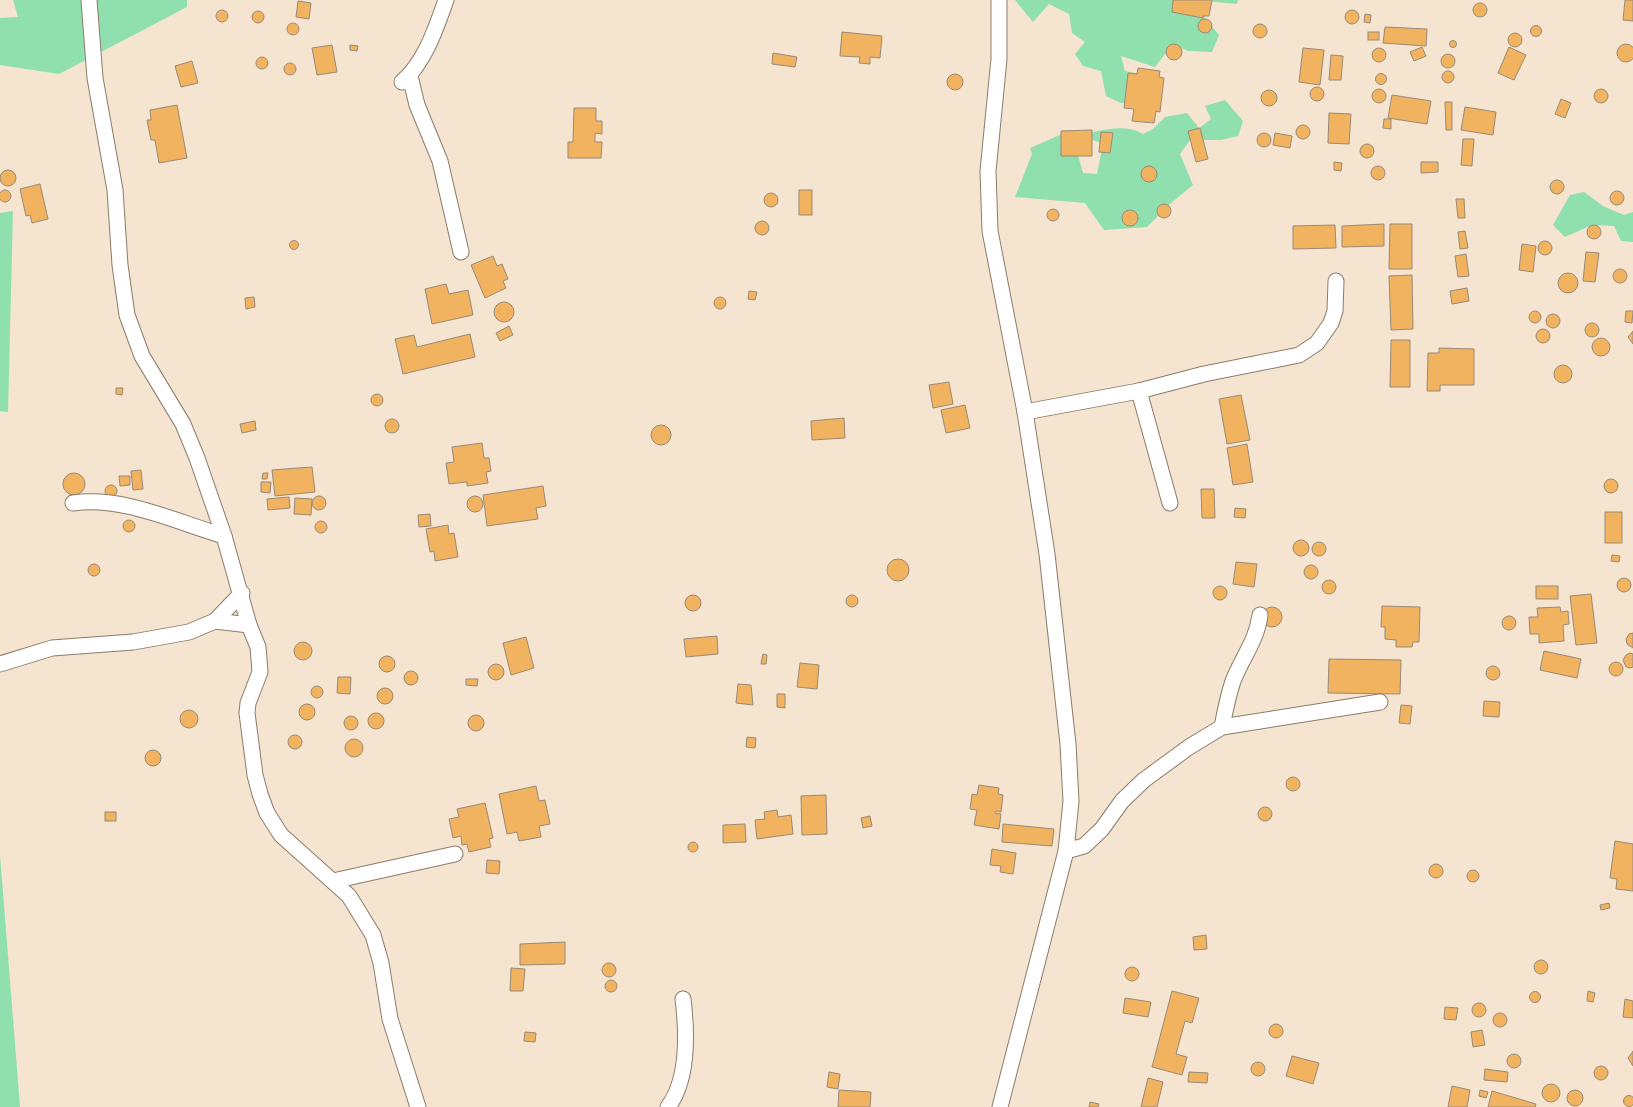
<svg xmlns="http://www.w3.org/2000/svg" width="1633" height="1107" font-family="'Golos Text',sans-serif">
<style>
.green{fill:#90dfae}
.building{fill:#f1b35f;stroke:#998a78}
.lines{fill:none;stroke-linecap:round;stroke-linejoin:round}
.minor-casing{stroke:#8b7c6a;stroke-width:17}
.minor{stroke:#fff;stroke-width:15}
</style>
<rect width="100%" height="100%" fill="#f4e4d0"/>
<g class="green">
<path d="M13 0H187V7L59 74 0 65V18L18 17Z"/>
<path d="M1015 0H1238L1237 4 1206 1 1204 17 1219 35 1212 52 1188 51 1173 44 1155 67 1121 56 1125 71 1145 75 1143 102 1121 103 1106 96 1101 71 1083 66 1075 54 1085 42 1072 33 1069 14 1049 4 1033 22Z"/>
<path d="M1225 100 1243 121 1238 136 1221 140H1190L1180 154 1193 185 1171 203 1147 227 1104 230 1085 203 1015 197 1032 154 1030 148 1062 134 1075 145 1083 173 1097 174 1103 144 1081 135C1101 130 1125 123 1143 134L1153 129 1165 117 1187 113 1199 128 1211 119 1205 106Z"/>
<path d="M1584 192 1603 206 1624 215 1633 212V242L1621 241 1614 226 1592 225 1565 237 1553 225 1570 195Z"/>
<path d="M13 211 8 412 0 411V213Z"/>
<path d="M0 855 20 1107H0Z"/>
</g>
<g class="building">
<path d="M1173 0H1212L1209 16H1203V18L1172 12Z"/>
<path d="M1625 0H1633V21L1623 20Z"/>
<path d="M298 1 311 3 309 19 296 17Z"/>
<circle cx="1480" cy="10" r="7"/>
<circle cx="1352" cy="17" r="7"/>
<circle cx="222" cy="16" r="6"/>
<circle cx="258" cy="17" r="6"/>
<path d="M1365 14 1371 15 1370 23 1364 22Z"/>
<circle cx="1205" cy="26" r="7"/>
<circle cx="293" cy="29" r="6"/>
<circle cx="1260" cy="31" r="7"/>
<circle cx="1536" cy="31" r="5.5"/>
<path d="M1385 27 1427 29 1426 46 1383 43Z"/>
<path d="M842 32 882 36 880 58 870 57V64L859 63 860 57 840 56Z"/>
<rect x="1368" y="32" width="11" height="8"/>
<circle cx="1515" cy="40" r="7"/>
<circle cx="1453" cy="44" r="3.5"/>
<circle cx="1626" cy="53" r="9"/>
<circle cx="1174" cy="52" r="8"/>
<path d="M332 45 337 72 317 75 312 48Z"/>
<path d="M350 45 358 46 357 51 350 50Z"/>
<path d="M1422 47 1426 56 1414 61 1410 52Z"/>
<path d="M1509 47 1526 55 1514 80 1498 73Z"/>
<circle cx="1379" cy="55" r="7"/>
<path d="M1303 48 1324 50 1320 85 1299 82Z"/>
<path d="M773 53 797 57 795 67 772 64Z"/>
<circle cx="1448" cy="61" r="7"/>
<path d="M1331 55 1343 56 1341 80H1329Z"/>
<circle cx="262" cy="63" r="6"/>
<path d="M192 61 198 83 181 87 175 66Z"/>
<circle cx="290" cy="69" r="6"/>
<path d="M1138 68 1160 71 1159 77 1164 78 1160 112 1156 111 1154 123 1132 121 1134 109 1124 108 1128 73 1137 74Z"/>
<circle cx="1448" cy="77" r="6"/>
<circle cx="1381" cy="79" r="5.5"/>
<circle cx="955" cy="82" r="8"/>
<circle cx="1317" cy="94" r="7"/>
<circle cx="1601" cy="96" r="7"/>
<circle cx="1379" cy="96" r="7"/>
<circle cx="1269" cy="98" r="8"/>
<path d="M1392 95 1431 101 1427 124 1388 118Z"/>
<path d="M1561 99 1571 103 1565 118 1555 114Z"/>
<path d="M1445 102H1452V130H1446Z"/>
<path d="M177 105 187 158 159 163 155 140H151L147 120H151L150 110Z"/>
<path d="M1465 107 1496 112 1493 135 1461 130Z"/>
<path d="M574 108H596V121H602V134L595 133V142H602L601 158H568V142H573Z"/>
<path d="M1329 113 1351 114 1349 144 1328 143Z"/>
<path d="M1384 119H1391V129L1383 128Z"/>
<circle cx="1303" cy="132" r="7"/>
<path d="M1200 128 1208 159 1196 162 1188 131Z"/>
<path d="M1092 130V156H1061V131Z"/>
<path d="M1101 132 1113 133 1110 153 1099 152Z"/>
<circle cx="1264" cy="140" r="7"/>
<path d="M1275 133 1292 136 1290 148 1273 145Z"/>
<path d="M1463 139H1474L1472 166 1461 165Z"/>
<circle cx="1367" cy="151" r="7"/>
<path d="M1334 162 1342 163 1341 171 1334 170Z"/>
<path d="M1421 162H1438V172L1421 173Z"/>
<circle cx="1378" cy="173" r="7"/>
<circle cx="1149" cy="174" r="8"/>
<circle cx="8" cy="178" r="8"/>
<circle cx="1557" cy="187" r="7"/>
<path d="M40 184 48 219 32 223 30 215 26 216 20 189Z"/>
<circle cx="5" cy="196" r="6"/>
<rect x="799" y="190" width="13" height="25"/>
<circle cx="1617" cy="198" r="7"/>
<circle cx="771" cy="200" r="7"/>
<path d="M1456 199H1464L1465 218H1458Z"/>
<circle cx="1164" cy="211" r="7"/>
<circle cx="1053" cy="215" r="6"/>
<circle cx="1130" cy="218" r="8"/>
<circle cx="762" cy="228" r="7"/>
<path d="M1384 224V246L1342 247V226Z"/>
<path d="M1390 224H1412V269H1389Z"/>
<circle cx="1594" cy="232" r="7"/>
<path d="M1335 225 1336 248 1293 249V226Z"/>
<path d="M1465 231 1468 248 1460 249 1458 232Z"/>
<circle cx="294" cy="245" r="4.5"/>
<circle cx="1545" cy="248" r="7"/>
<path d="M1522 244 1536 246 1533 272 1519 270Z"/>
<path d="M1586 252 1599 253 1595 282 1583 281Z"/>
<path d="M1466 254 1469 276 1458 277 1455 256Z"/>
<path d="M493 256 497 266 502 264 508 279 503 281 506 288 485 298 471 265Z"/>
<circle cx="1620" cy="276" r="7"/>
<circle cx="1568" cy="283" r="10"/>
<path d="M1412 275 1413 329 1391 330 1389 276Z"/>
<path d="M446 284 449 294 468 290 473 315 432 324 425 289Z"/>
<path d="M1467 288 1469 301 1452 304 1450 291Z"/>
<path d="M749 291 757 292 755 300 748 299Z"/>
<circle cx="720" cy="303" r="6"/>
<path d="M254 297 255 307 246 309 245 298Z"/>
<circle cx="504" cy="312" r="10"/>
<circle cx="1535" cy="317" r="6"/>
<path d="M1626 311H1633L1632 323 1625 322Z"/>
<circle cx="1553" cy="321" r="7"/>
<circle cx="1592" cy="330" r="7"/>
<path d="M509 326 513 335 500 341 496 333Z"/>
<circle cx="1543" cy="336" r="7"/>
<path d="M1633 331V344L1628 337Z"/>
<path d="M470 334 475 357 403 374 395 339 414 335 417 347Z"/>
<circle cx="1601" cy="347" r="9"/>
<path d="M1391 340H1410V387H1390Z"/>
<path d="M1439 348 1474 349V385H1440V391H1427L1428 353H1439Z"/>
<circle cx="1563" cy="374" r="9"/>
<path d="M949 382 953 404 933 408 929 385Z"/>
<path d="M116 388H123L122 395 116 394Z"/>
<circle cx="377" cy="400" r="6"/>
<path d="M1241 395 1250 440 1227 444 1219 399Z"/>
<path d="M965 405 970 428 946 433 941 410Z"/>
<path d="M844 418 845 438 812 440 811 421Z"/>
<circle cx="392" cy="426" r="7"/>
<path d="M255 421 256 430 242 433 240 424Z"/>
<circle cx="661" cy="435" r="10"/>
<path d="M482 443 484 458H489L491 471 486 472 488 483 467 486V482L449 484 446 463 454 462 452 447Z"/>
<path d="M1247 444 1253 482 1233 485 1227 448Z"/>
<path d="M312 467 315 492 275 496 272 470Z"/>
<path d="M141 470 143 489 133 490 131 471Z"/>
<circle cx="74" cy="484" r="11"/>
<path d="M263 473H268L267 479H262Z"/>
<path d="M119 476H130V485L120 486Z"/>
<circle cx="1611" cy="486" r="7"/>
<path d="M261 482H271L270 493 261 492Z"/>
<circle cx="111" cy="491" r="6"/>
<path d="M543 486 546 506 536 508 538 519 487 526 483 495Z"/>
<path d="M1201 489H1214L1215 518H1202Z"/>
<circle cx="475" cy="504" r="8"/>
<circle cx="319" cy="503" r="7"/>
<path d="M289 497 290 508 268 510 267 499Z"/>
<path d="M295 498 312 499 311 515 294 514Z"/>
<path d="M1235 508 1246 509 1245 518 1234 517Z"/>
<rect x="1605" y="512" width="17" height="31"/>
<path d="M430 514 431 526 419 527 418 515Z"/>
<circle cx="129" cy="526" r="6"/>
<circle cx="321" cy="527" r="6"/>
<path d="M448 525 449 534 454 533 458 557 435 561 434 551 430 552 426 529Z"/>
<circle cx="1301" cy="548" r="8"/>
<circle cx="1319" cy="549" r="7"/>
<path d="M1612 555 1620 556 1619 562 1611 561Z"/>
<circle cx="898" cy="570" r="11"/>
<path d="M1236 562 1257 564 1254 587 1233 584Z"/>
<circle cx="94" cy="570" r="6"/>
<circle cx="1311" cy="572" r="7"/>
<circle cx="1624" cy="585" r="7"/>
<circle cx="1329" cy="587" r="7"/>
<circle cx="1220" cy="593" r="7"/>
<rect x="1536" y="586" width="22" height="13"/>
<path d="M1591 594 1597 643 1576 645 1570 596Z"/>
<circle cx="693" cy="603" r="8"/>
<circle cx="852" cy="601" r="6"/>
<path d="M1382 606 1420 607 1419 642H1413L1412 647H1396V640L1385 639V627H1381Z"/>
<path d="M1560 607 1561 612 1568 611 1569 624 1563 625 1564 641 1539 643V634H1530L1529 617H1538L1537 608Z"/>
<circle cx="1272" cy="617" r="10"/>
<circle cx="1509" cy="623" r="7"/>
<path d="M1633 633V648L1627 644 1626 639 1629 634Z"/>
<path d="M717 636 718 654 686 657 684 639Z"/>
<path d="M526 637 534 668 511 675 503 643Z"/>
<circle cx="303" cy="651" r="9"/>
<path d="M1544 651 1581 659 1577 678 1540 670Z"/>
<path d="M1630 653 1633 654V667L1630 668 1626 667 1623 660 1626 655Z"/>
<path d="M763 654 767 655 766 664H761Z"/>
<circle cx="387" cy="664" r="8"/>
<path d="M1329 659 1401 660 1400 694 1328 693Z"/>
<circle cx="1616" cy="669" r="7"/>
<path d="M800 663 819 665 817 689 797 687Z"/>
<circle cx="496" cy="672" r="8"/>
<circle cx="1493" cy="673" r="7"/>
<circle cx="411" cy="678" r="7"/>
<path d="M338 677H351L350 694 337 693Z"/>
<path d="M466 679H478L477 686 466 685Z"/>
<path d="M738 684 751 685 753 705 736 703Z"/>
<circle cx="317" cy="692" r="6"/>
<circle cx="385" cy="696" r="8"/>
<path d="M777 694H785V708L777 707Z"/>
<path d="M1484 701 1500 702 1499 717 1483 716Z"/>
<circle cx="307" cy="712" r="8"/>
<path d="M1401 705 1412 706 1410 724 1399 723Z"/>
<circle cx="189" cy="719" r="9"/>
<circle cx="376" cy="721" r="8"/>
<circle cx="476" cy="723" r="8"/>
<circle cx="351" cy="723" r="7"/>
<circle cx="295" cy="742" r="7"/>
<path d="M747 737 756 738 755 748 746 747Z"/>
<circle cx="354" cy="748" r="9"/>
<circle cx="153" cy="758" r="8"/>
<circle cx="1293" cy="784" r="7"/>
<path d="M979 785 999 788 998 794 1003 795 1001 812 996 811 995 813 1001 814 999 829 974 825 977 810 970 809 972 794 977 795Z"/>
<path d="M536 786 539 801 545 800 550 824 539 826 541 837 519 841 517 832 507 834 499 794Z"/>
<path d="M826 795 827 834 802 835 801 796Z"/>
<path d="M485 803 493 838 489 839 491 847 469 852 467 844 462 845 461 836 453 838 449 819 459 817 457 809Z"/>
<circle cx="1265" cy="814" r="7"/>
<path d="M777 810 778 817 791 815 793 834 757 839 755 820 765 819 764 812Z"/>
<rect x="105" y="812" width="11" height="9"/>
<path d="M870 816 872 826 863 828 861 818Z"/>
<path d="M745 824 746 842 723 843V825Z"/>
<path d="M1003 824 1054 829 1052 846 1002 842Z"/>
<path d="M1615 841 1633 844V891L1616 889 1617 879 1610 878Z"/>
<circle cx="693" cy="847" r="5"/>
<path d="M992 849 1016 853 1013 874 1000 872 1001 866 990 865Z"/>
<path d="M487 860 500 861 499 874 486 873Z"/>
<circle cx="1436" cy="871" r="7"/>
<circle cx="1473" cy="876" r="6"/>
<path d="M1609 903 1610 908 1601 910 1600 905Z"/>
<path d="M1206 935 1207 949 1194 950 1193 937Z"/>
<path d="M565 942V964L520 965V944Z"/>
<circle cx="1541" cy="967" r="7"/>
<circle cx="609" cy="970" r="7"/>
<circle cx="1132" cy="974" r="7"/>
<path d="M511 968 525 969 523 991H510Z"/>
<circle cx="611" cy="986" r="6"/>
<path d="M1172 991 1199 998 1192 1023 1185 1021 1176 1054 1187 1057 1182 1075 1152 1067Z"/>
<path d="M1588 991 1595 993 1593 1002 1587 1001Z"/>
<circle cx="1535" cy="997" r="5.5"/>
<path d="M1125 998 1151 1002 1148 1017 1123 1013Z"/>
<path d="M1625 999 1633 1001V1018L1623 1017Z"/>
<circle cx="1479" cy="1010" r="7"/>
<path d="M1445 1007 1458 1008 1456 1020 1444 1019Z"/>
<circle cx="1500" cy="1020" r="7"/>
<circle cx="1276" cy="1031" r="7"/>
<path d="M1482 1030 1485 1045 1473 1047 1471 1032Z"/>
<path d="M525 1032 536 1033 535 1042 524 1041Z"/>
<path d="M1633 1051V1066L1628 1058Z"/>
<circle cx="1514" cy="1061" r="7"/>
<path d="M1292 1056 1319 1063 1313 1084 1286 1076Z"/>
<circle cx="1258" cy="1069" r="7"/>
<circle cx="1601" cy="1073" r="7"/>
<path d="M1485 1069 1508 1072 1507 1082 1484 1080Z"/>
<path d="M829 1072 840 1074 838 1089 827 1087Z"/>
<path d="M1189 1072 1208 1073 1207 1083 1188 1082Z"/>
<path d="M1148 1078 1163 1082 1157 1107H1141Z"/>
<circle cx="1551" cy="1093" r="9"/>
<path d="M1452 1086 1470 1090 1467 1107H1448Z"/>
<path d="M839 1090 871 1092 870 1107H838Z"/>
<path d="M1480 1090 1488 1092 1486 1098 1479 1096Z"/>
<circle cx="1575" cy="1098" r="8"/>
<path d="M1492 1091 1536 1104 1535 1107H1488Z"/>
<circle cx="1629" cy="1101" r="5.5"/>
<path d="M1090 1102 1099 1104 1098 1107H1089Z"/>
</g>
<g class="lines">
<g class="minor-casing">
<g id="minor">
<path d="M89 0 95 78 115 190 120 265 127 315 142 356 183 424 197 458 224 536 249 625 258 647 260 672 248 703 247 713 255 775 260 794 267 813 281 835 349 896 373 935 381 963 390 1019 418 1107"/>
<path d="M999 0V59L988 171 990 231 1025 412 1047 554 1068 744 1071 801 1066 851 1000 1107"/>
<path d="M410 76 417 105 440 161 461 252"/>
<path d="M402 82C425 62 436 28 446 0"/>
<path d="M1139 391 1170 503"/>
<path d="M1025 412 1139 391 1204 374 1299 355 1317 343 1331 323 1335 311 1336 281"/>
<path d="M73 503C124 496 176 522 224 536"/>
<path d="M215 621 249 625"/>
<path d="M0 664 52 648 133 642 189 632 215 621 242 593"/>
<path d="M1222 727C1225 711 1228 696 1233 681 1242 658 1257 640 1260 615"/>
<path d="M1066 851 1084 846 1102 829 1122 801 1144 780 1189 747 1222 727 1380 702"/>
<path d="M333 881 455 854"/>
<path d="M668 1107C689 1079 687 1032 683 999"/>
</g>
</g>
<use href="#minor" class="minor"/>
</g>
</svg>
